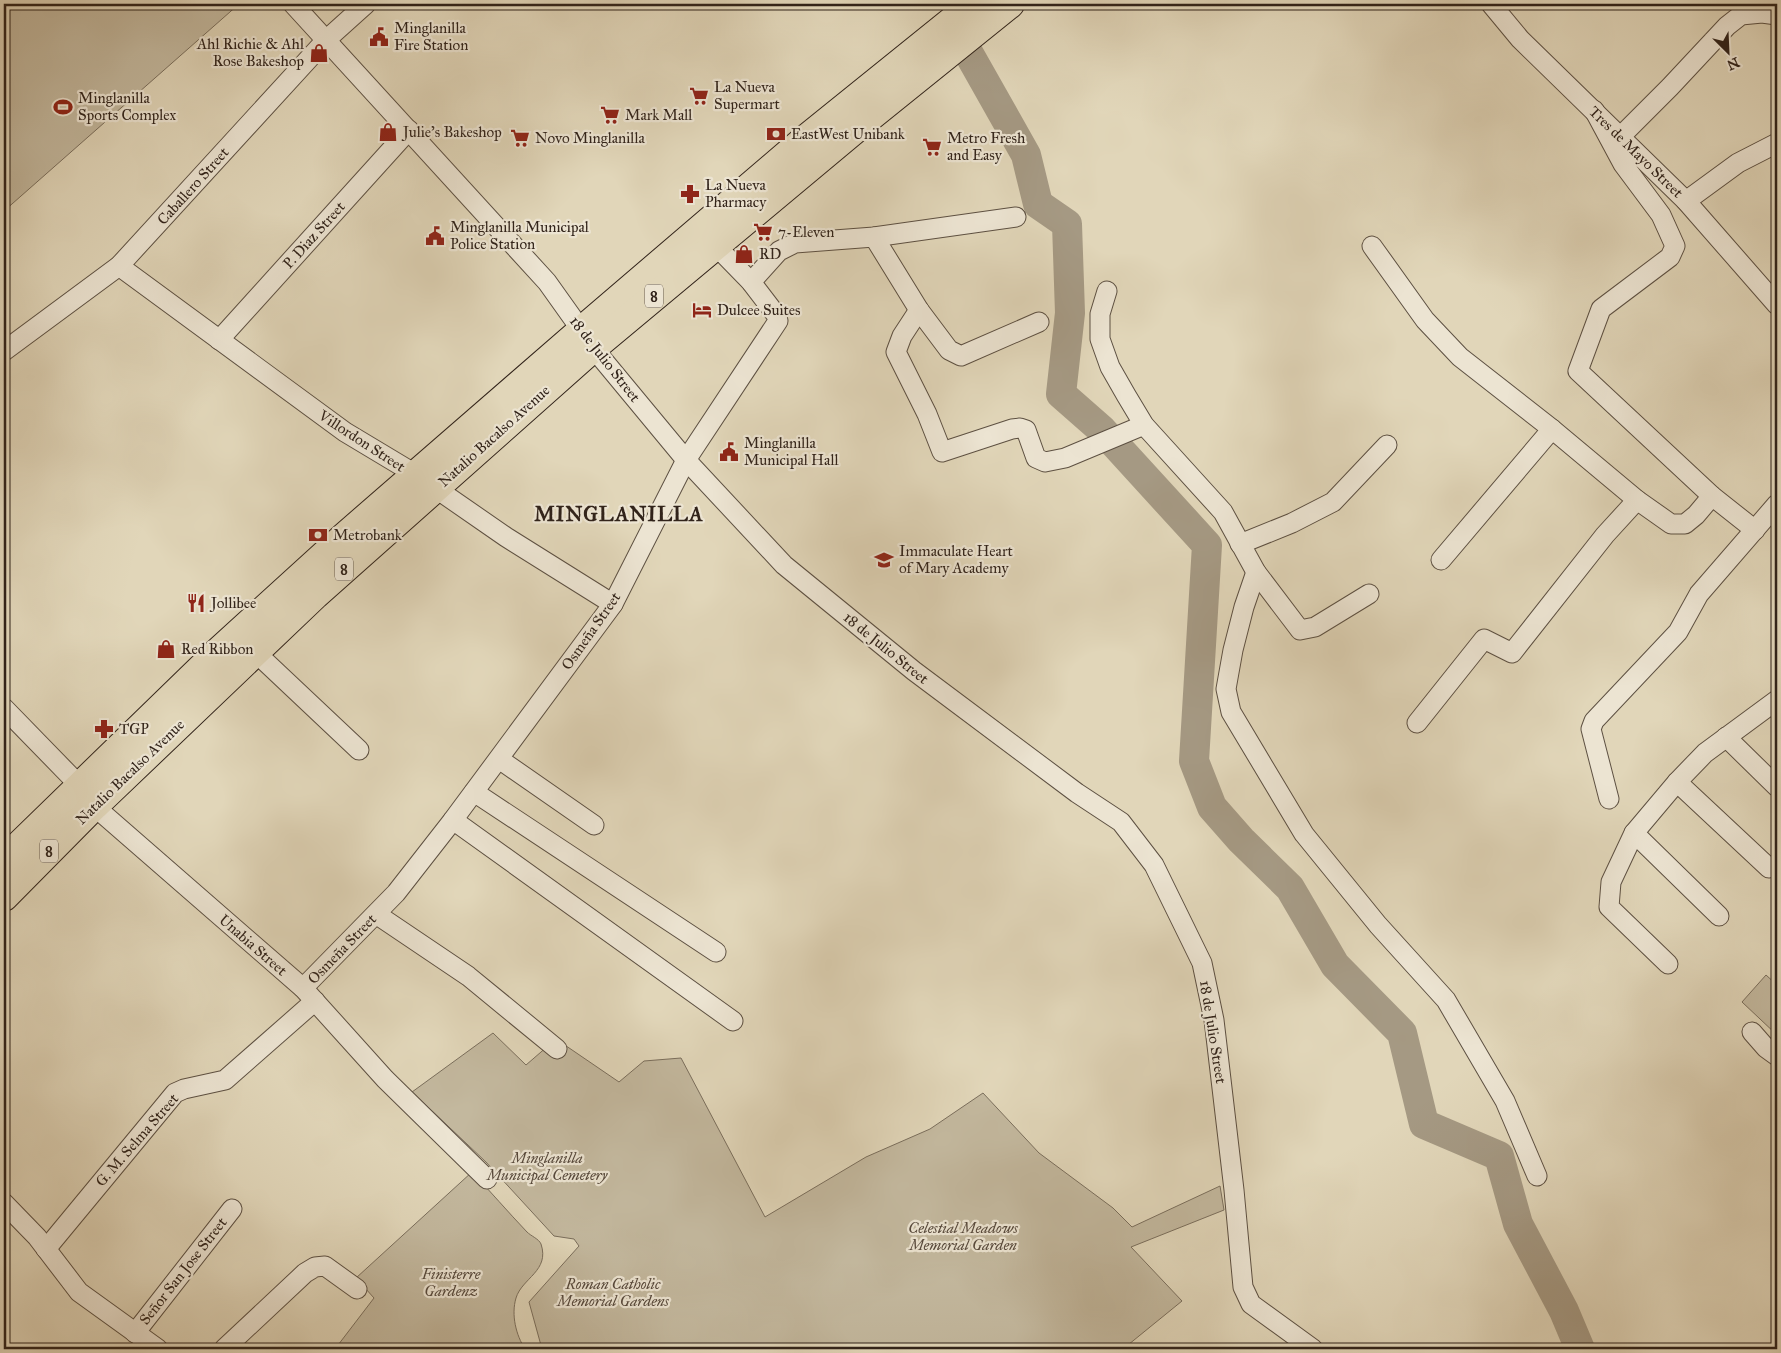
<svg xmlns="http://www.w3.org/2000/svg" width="1781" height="1353" font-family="'IM FELL Great Primer',serif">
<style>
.green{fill:#c3b89e;stroke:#7a6e5c}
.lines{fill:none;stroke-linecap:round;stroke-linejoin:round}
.river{stroke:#a59983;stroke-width:30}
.minor-casing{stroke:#5d5042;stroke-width:21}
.highway-casing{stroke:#31231a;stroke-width:30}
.minor{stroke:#ece4d2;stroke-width:19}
.highway{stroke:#e1d6b9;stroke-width:28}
.labels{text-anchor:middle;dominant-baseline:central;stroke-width:4.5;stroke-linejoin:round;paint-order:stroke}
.shield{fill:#ece4d2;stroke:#695d51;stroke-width:1}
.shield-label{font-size:14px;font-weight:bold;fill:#31231a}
.poi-label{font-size:15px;fill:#31231a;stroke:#ece4d2;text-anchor:start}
.street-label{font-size:15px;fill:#31231a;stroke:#ece4d2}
.park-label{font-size:15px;font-style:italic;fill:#56483b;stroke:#ece4d2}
.district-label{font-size:20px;font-weight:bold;letter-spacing:1px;fill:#31231a;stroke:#ece4d2}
</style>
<rect width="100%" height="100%" fill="#e1d6b9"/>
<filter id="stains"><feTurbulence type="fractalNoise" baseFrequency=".004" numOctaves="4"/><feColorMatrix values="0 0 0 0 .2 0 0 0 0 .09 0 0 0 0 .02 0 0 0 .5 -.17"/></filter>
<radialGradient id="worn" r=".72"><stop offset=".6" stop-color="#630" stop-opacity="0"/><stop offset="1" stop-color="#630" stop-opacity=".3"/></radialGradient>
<g class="green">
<path d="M4 4H239L4 211Z"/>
<path d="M1766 975 1777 985V1035L1742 1002Z"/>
<path d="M493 1033 526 1065 556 1039 619 1082 644 1061 681 1058 765 1217 866 1157 930 1129 983 1093 1039 1153 1113 1208 1132 1227 1220 1186 1224 1210 1131 1247 1182 1301 1123 1349H542L529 1302 579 1246 574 1239 554 1236 486 1162 412 1092Z"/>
<path d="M472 1172C490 1191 508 1212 527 1232 531 1236 539 1239 541 1244 550 1271 522 1278 516 1298 511 1315 516 1335 525 1349H335L374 1298 356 1278Z"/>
</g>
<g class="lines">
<path class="river" d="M969 54 1026 155 1038 204 1067 224 1070 313 1061 394 1102 430 1207 545 1194 761 1212 807 1241 840 1290 888 1335 965 1402 1033 1424 1124 1499 1156 1518 1224 1564 1311 1580 1349"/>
<g class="minor-casing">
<g id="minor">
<path d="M293 4 547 282 599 355 686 460 784 565 914 671 1077 793 1121 822 1154 865 1202 963 1214 1020 1234 1190 1243 1287 1251 1304 1313 1349"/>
<path d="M1491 4 1520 39 1686 201 1777 305"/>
<path d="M1594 110 1623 164 1661 215 1675 246 1670 257 1601 309 1578 371 1712 496 1755 530"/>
<path d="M1621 136 1670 87 1727 26 1741 15 1762 13 1777 15"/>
<path d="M1686 201 1738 163 1777 143"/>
<path d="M874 237 919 310 949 350 961 356 1039 322"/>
<path d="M1372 246 1425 320 1460 357 1552 429 1637 500 1671 524H1685L1696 515 1712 496"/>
<path d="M119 266 345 432 415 474 506 537 613 604"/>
<path d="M751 282 779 251 795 243 874 237 1016 217"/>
<path d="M1107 291 1100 314V339L1110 367 1126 395 1144 425 1223 512 1256 572 1300 630 1315 627 1369 594"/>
<path d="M919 310 902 336 896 352 927 414 942 452 1012 429 1020 428 1026 430 1036 458 1045 462 1065 458 1144 425"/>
<path d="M219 340 409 130"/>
<path d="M4 351 119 266 326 40 366 4"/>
<path d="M1240 544 1292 523 1333 502 1387 445"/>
<path d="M1441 560 1552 429"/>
<path d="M1256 572 1244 607 1233 650 1226 689 1231 712 1304 834 1378 925 1446 1000 1505 1101 1537 1176"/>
<path d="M255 652 359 750"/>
<path d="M4 708 80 786"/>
<path d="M1417 723 1484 639 1512 653 1605 535 1637 500"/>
<path d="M1726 737 1777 787"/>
<path d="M499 759 594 825"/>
<path d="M1677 782 1769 868"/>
<path d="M474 792 716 952"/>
<path d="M1609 799 1591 729 1594 721 1678 632 1699 594 1777 504"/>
<path d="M94 806 303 988 385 1079 487 1179"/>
<path d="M453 820 733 1021"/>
<path d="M1634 833 1719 916"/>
<path d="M376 914 468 976 557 1049"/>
<path d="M1668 964 1609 907 1611 882 1634 833 1677 782 1705 753 1777 700"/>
<path d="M303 988 396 893 453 820 613 604 686 460 776 324 778 321 777 316 751 282 716 246"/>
<path d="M1752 1032 1766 1048 1777 1056"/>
<path d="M4 1203 37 1237 79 1292 158 1349"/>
<path d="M46 1249 175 1093 184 1089 225 1080 315 1001"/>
<path d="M135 1333 232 1209"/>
<path d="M224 1349 305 1273 315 1267 325 1266 357 1289"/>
</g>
</g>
<g class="highway-casing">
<g id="highway">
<path d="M4 860 220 650 344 537 581 331 802 142 973 4"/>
<path d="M4 897 94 806 315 595 594 347 871 116 1010 4"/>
</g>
</g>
<use href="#minor" class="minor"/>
<use href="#highway" class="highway"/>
</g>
<defs>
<g id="civic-bare" transform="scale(1.5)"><path d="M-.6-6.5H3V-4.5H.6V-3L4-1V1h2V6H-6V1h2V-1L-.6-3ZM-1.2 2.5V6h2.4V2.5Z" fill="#8f2418" stroke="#ece4d2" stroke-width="2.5" paint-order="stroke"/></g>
<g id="shop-bare" transform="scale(1.5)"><path d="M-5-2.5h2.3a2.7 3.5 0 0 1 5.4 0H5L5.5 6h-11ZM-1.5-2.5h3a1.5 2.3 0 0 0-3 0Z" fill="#8f2418" stroke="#ece4d2" stroke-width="2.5" paint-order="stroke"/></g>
<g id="supermarket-bare" transform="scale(1.5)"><path d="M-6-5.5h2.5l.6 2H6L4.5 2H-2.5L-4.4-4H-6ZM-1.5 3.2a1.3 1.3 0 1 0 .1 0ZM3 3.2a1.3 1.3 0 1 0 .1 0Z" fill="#8f2418" stroke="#ece4d2" stroke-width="2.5" paint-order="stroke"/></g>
<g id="stadium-bare" transform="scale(1.5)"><path d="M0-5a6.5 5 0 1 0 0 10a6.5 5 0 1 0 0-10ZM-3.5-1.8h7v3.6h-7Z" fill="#8f2418" stroke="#ece4d2" stroke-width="2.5" paint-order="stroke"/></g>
<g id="bank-bare" transform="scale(1.5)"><path d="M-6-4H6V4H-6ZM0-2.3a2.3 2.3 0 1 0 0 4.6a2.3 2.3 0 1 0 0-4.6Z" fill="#8f2418" stroke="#ece4d2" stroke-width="2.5" paint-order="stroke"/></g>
<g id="pharmacy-bare" transform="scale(1.5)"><path d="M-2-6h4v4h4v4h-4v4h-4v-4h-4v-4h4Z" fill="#8f2418" stroke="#ece4d2" stroke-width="2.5" paint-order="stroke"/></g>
<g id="hotel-bare" transform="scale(1.5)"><path d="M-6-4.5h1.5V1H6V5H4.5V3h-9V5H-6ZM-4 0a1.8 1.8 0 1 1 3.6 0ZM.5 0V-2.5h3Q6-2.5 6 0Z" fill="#8f2418" stroke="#ece4d2" stroke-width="2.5" paint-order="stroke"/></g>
<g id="school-bare" transform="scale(1.5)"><path d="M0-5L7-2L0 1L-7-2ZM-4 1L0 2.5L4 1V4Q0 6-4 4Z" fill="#8f2418" stroke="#ece4d2" stroke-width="2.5" paint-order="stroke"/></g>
<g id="restaurant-bare" transform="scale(1.5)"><path d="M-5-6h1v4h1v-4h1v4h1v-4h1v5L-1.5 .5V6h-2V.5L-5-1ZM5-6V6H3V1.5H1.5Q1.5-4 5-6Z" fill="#8f2418" stroke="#ece4d2" stroke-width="2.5" paint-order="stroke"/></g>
</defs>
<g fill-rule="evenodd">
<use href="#civic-bare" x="379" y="37"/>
<use href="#shop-bare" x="319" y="53"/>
<use href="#supermarket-bare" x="699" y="96"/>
<use href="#stadium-bare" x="63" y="107"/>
<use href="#supermarket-bare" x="610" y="115"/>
<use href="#shop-bare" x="388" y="132"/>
<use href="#bank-bare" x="776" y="134"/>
<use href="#supermarket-bare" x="520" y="138"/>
<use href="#supermarket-bare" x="932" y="147"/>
<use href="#pharmacy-bare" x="690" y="194"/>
<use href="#supermarket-bare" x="763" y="232"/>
<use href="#civic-bare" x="435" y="236"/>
<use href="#shop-bare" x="744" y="254"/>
<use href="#hotel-bare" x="702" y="310"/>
<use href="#civic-bare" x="729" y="452"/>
<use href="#bank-bare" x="318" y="535"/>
<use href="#school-bare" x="884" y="560"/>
<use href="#restaurant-bare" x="196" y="603"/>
<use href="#shop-bare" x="166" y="649"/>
<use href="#pharmacy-bare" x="104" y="729"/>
</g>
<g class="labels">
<g class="shield">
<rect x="645" y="284.5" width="18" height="23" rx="4"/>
<rect x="335" y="557.5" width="18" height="23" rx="4"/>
<rect x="40" y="839.5" width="18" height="23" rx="4"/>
</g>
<g class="shield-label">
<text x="654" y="296">8</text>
<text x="344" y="569">8</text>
<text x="49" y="851">8</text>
</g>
<g class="poi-label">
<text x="394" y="28">Minglanilla<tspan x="394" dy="17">Fire Station</tspan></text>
<text x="304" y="44" text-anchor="end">Ahl Richie &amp; Ahl<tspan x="304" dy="17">Rose Bakeshop</tspan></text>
<text x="714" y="87">La Nueva<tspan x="714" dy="17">Supermart</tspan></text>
<text x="78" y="98">Minglanilla<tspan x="78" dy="17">Sports Complex</tspan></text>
<text x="625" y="115">Mark Mall</text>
<text x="403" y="132">Julie's Bakeshop</text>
<text x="791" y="134">EastWest Unibank</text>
<text x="535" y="138">Novo Minglanilla</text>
<text x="947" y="138">Metro Fresh<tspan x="947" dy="17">and Easy</tspan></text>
<text x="705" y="185">La Nueva<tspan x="705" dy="17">Pharmacy</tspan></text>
<text x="450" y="227">Minglanilla Municipal<tspan x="450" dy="17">Police Station</tspan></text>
<text x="778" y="232">7-Eleven</text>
<text x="759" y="254">RD</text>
<text x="717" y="310">Dulcee Suites</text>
<text x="744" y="443">Minglanilla<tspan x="744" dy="17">Municipal Hall</tspan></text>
<text x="333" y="535">Metrobank</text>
<text x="899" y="551">Immaculate Heart<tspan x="899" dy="17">of Mary Academy</tspan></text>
<text x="211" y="603">Jollibee</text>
<text x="181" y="649">Red Ribbon</text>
<text x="119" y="729">TGP</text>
</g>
<g class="street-label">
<text transform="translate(1636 152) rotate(44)">Tres de Mayo Street</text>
<text transform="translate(193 186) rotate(-48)">Caballero Street</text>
<text transform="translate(314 235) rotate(-48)">P. Diaz Street</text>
<text transform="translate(605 359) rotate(52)">18 de Julio Street</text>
<text transform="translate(494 436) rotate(-42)">Natalio Bacalso Avenue</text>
<text transform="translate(362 441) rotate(33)">Villordon Street</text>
<text transform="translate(591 631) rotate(-55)">Osmeña Street</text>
<text transform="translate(886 648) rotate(39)">18 de Julio Street</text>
<text transform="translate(130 772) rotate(-44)">Natalio Bacalso Avenue</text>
<text transform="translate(253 945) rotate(41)">Unabia Street</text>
<text transform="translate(342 949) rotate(-46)">Osmeña Street</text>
<text transform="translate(1213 1032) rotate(81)">18 de Julio Street</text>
<text transform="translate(137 1140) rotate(-49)">G. M. Selma Street</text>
<text transform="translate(183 1271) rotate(-52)">Señor San Jose Street</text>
</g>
<g class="park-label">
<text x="547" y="1158">Minglanilla<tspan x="547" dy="17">Municipal Cemetery</tspan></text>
<text x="963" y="1228">Celestial Meadows<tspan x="963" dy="17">Memorial Garden</tspan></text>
<text x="451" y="1274">Finisterre<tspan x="451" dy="17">Gardenz</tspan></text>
<text x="613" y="1284">Roman Catholic<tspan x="613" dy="17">Memorial Gardens</tspan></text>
</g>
<g class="district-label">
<text x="619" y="514">MINGLANILLA</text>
</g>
</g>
<rect width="1781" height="1353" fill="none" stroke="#e1d6b9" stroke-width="20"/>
<rect x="5" y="5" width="1771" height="1343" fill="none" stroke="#31231a" stroke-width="2.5"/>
<rect x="10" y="10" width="1761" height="1333" fill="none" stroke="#31231a"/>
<g transform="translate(1728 52) rotate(156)" stroke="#ece4d2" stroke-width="4" paint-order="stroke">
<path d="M0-4L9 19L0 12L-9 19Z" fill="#31231a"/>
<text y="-8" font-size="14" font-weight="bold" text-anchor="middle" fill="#31231a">N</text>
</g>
<rect width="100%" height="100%" filter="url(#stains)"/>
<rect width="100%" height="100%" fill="url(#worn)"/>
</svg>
